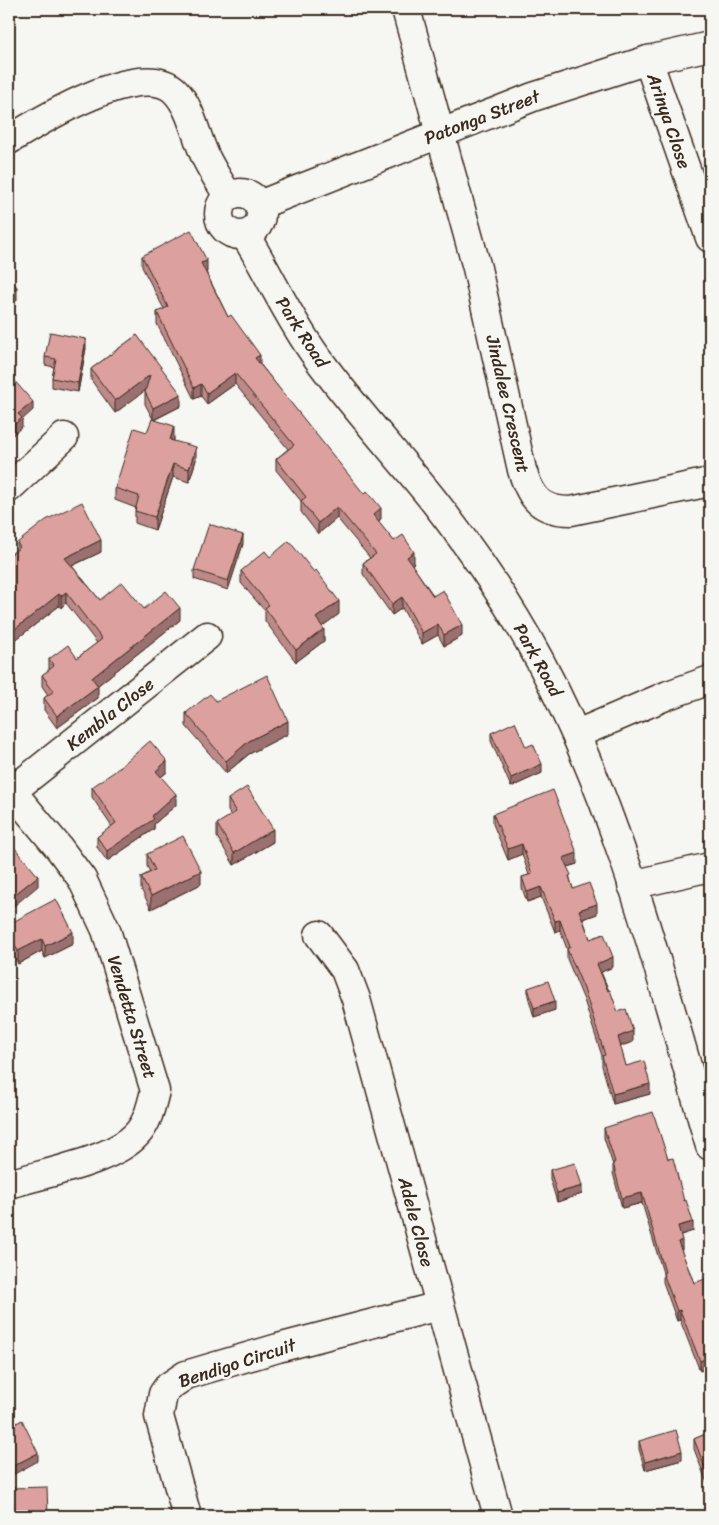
<svg xmlns="http://www.w3.org/2000/svg" width="719" height="1525" font-family="Sriracha,sans-serif">
<style>
.lines{fill:none;stroke-linecap:round;stroke-linejoin:round}
.minor-casing{stroke:#3b2a1e;stroke-width:31}
.minor{stroke:#f6f6f2;stroke-width:28}
.wall{fill:#bd8a89;stroke:#3b2a1e}
.shaded-wall{fill:#9a716f;stroke:#3b2a1e}
.building{fill:#dca19f;stroke:#3b2a1e}
.labels{text-anchor:middle;dominant-baseline:central;stroke-width:5;stroke-linejoin:round;paint-order:stroke}
.street-label{font-size:18px;fill:#3b2a1e;stroke:#f6f6f2}
</style>
<rect width="100%" height="100%" fill="#f6f6f2"/>
<filter id="ink" filterUnits="userSpaceOnUse"><feTurbulence type="fractalNoise" baseFrequency=".02" numOctaves="2"/><feDisplacementMap in="SourceGraphic" scale="10" xChannelSelector="R" yChannelSelector="G"/><feConvolveMatrix kernelMatrix="1 2 1 2 8 2 1 2 1" color-interpolation-filters="sRGB"/></filter>
<g filter="url(#ink)">
<g class="lines">
<g class="minor-casing">
<g id="minor">
<path d="M406 9 477 268 522 470C531 498 540 511 571 511L710 482"/>
<path d="M648 60 710 238"/>
<path d="M9 140C41 120 142 58 175 91 192 108 196 139 207 160 213 172 221 184 228 196"/>
<circle cx="240" cy="214" r="21"/>
<path d="M259 205 533 97 648 60 710 46"/>
<path d="M245 235C270 275 288 318 316 356 352 406 395 452 434 501 473 551 510 605 540 661 621 813 662 982 710 1146"/>
<path d="M9 488 64 437"/>
<path d="M577 734 668 695 710 680"/>
<path d="M9 788 59 848 82 879 106 930 155 1091C151 1106 148 1122 137 1134 113 1161 44 1173 9 1184"/>
<path d="M12 791 207 636"/>
<path d="M632 885 710 867"/>
<path d="M319 935 345 970 356 999 498 1516"/>
<path d="M187 1516 159 1416 163 1394 168 1387 186 1375 278 1348 439 1306"/>
</g>
</g>
<use href="#minor" class="minor"/>
</g>
<g class="wall">
<path d="M142 256 207 272H206L228 317 260 364 381 519 378 522 394 541 414 563 412 565 462 636 444 646 438 635 422 644 402 608 392 615 363 574V563L370 558 337 518 318 534 301 512V501L276 470V459L288 449 235 384 207 404 201 396 194 399 157 324V312L164 309 142 267Z"/>
<path d="M137 335 181 406 154 420 174 438V441L196 460 189 482 173 477 155 530 135 523V511L136 508 115 500V488L147 432 153 419 145 404V390L115 413 91 380V369Z"/>
<path d="M86 348 78 392 52 387V378L54 367 45 365V357Z"/>
<path d="M17 543 101 552 72 566 100 600 144 609 180 620 97 686 98 698 57 728 44 710V698L48 695 42 686V675L49 670V659L77 658 97 643 66 603 61 608 59 606 14 641 9 635V556L17 549Z"/>
<path d="M243 544 228 590 194 579V570Z"/>
<path d="M270 557 339 614 322 626 324 641 296 662 265 621V611L241 583V571Z"/>
<path d="M216 701 288 734 249 754 226 773 186 726V713Z"/>
<path d="M491 733 526 747 542 773 511 787 491 741Z"/>
<path d="M167 772 161 777 176 805 154 824V829L107 861 97 847V837L112 827 92 797V787Z"/>
<path d="M228 799 273 842 234 865 217 837V824L231 816 228 811Z"/>
<path d="M493 814 577 864 567 867 571 882 573 889 597 914 583 919 590 939 613 967 601 972 618 1012 633 1042 620 1046 626 1066 650 1094 613 1104 602 1066V1056L584 1000 567 959V949L560 930 555 932 541 897 527 902 522 888V877L529 875 522 854 508 860 493 824Z"/>
<path d="M147 854 201 884 151 909 141 889V877L150 872 147 866Z"/>
<path d="M9 924 73 944 45 958 42 951 18 964 9 946Z"/>
<path d="M528 988 555 1010 534 1017 528 996Z"/>
<path d="M604 1128 668 1159 693 1231 680 1235 682 1250H681L694 1283 710 1285V1378L707 1368 700 1371 680 1320 677 1321 663 1282V1273L642 1203 622 1208 613 1173V1165L604 1138Z"/>
<path d="M550 1170 582 1194 557 1202 550 1179Z"/>
<path d="M710 1432V1482L707 1483 694 1449V1439Z"/>
<path d="M639 1441 682 1460 645 1470 639 1449Z"/>
</g>
<g class="shaded-wall">
<path d="M207 261V272L201 275V263Z"/>
<path d="M17 287V300L9 307V294Z"/>
<path d="M86 339V348L78 392V383Z"/>
<path d="M260 355V366L255 358Z"/>
<path d="M235 373V384L207 404V393Z"/>
<path d="M150 375V387L115 413V401Z"/>
<path d="M201 384V396L194 399V388Z"/>
<path d="M181 394V406L153 420V408Z"/>
<path d="M33 402V410L22 420V427L9 438V429L18 414Z"/>
<path d="M174 426V438L170 452V440Z"/>
<path d="M196 447V460L189 482V469Z"/>
<path d="M173 464V477L155 530V517Z"/>
<path d="M337 507V518L318 534V523Z"/>
<path d="M381 508V519L373 526V515Z"/>
<path d="M243 535V544L228 590V581Z"/>
<path d="M101 540V552L65 569V558Z"/>
<path d="M414 552V563L407 568V557Z"/>
<path d="M66 592V603L61 608V596Z"/>
<path d="M59 594V606L14 641V630Z"/>
<path d="M402 597V608L392 615V604Z"/>
<path d="M339 601V614L316 631V618Z"/>
<path d="M180 608V620L92 690V678Z"/>
<path d="M438 624V635L422 644V633Z"/>
<path d="M462 625V636L444 646V635Z"/>
<path d="M324 629V641L296 662V650Z"/>
<path d="M98 686V698L57 728V716Z"/>
<path d="M288 721V734L249 754 226 773V761L249 741Z"/>
<path d="M167 761V772L156 781V771Z"/>
<path d="M542 764V773L511 787V778Z"/>
<path d="M176 794V805L154 824V829L107 861V851L152 816Z"/>
<path d="M273 829V842L234 865V853Z"/>
<path d="M522 844V854L508 860V849Z"/>
<path d="M577 853V864L563 868V858Z"/>
<path d="M201 871V884L151 909V896Z"/>
<path d="M38 876V886L9 910V899Z"/>
<path d="M541 887V897L527 902V892Z"/>
<path d="M597 904V914L579 920V910Z"/>
<path d="M560 920V930L555 932V921Z"/>
<path d="M73 932V944L45 958V946Z"/>
<path d="M42 939V951L18 964V951Z"/>
<path d="M613 957V967L597 974V964Z"/>
<path d="M555 1001V1010L534 1017V1008Z"/>
<path d="M633 1031V1042L618 1047V1037Z"/>
<path d="M650 1084V1094L613 1104V1094Z"/>
<path d="M582 1186V1194L557 1202V1193Z"/>
<path d="M642 1193V1203L622 1208V1198Z"/>
<path d="M693 1222V1231L678 1236V1226Z"/>
<path d="M682 1240V1250L678 1251V1242Z"/>
<path d="M680 1310V1320L677 1321V1311Z"/>
<path d="M707 1358V1368L700 1371V1361Z"/>
<path d="M682 1451V1460L645 1470V1462Z"/>
<path d="M38 1453V1461L9 1477V1468Z"/>
<path d="M710 1472V1482L707 1483V1473Z"/>
</g>
<g class="building">
<path d="M191 230 207 261 201 263 228 317 231 315 260 355 255 358 364 494 367 491 381 508 373 515 394 541 403 535 414 552 407 557 433 596 443 590 462 625 444 635 438 624 422 633 402 597 392 604 363 563 376 554 337 507 318 523 301 501 306 497 276 459 294 445 235 373 207 393 201 384 194 388 157 312 168 307 142 256Z"/>
<path d="M9 277 17 287 9 294Z"/>
<path d="M50 332 86 339 78 383 52 378 56 359 45 357Z"/>
<path d="M137 335 181 394 153 408 145 392 150 375 115 401 91 369Z"/>
<path d="M12 378 33 402 18 414 22 418 9 429V381Z"/>
<path d="M152 419 174 426 170 440 196 447 189 469 173 464 155 517 135 511 139 496 115 488 134 428 147 432Z"/>
<path d="M82 502 101 540 65 558 100 600 122 582 144 609 166 591 180 608 92 678 98 686 57 716 44 698 54 691 42 675 54 666 49 659 68 645 77 658 102 639 66 592 61 596 59 594 14 630 9 624V556L20 547 17 543 46 520Z"/>
<path d="M209 524 243 535 228 581 194 570Z"/>
<path d="M289 541 314 572 316 570 339 601 316 618 324 629 296 650 265 608 269 605 241 571 265 551 270 557Z"/>
<path d="M267 675 288 721 249 741 226 761 186 713 210 694 216 701Z"/>
<path d="M515 722 526 747 533 744 542 764 511 778 491 733Z"/>
<path d="M150 741 167 761 156 771 176 794 152 816 154 819 107 851 97 837 116 823 92 787 114 772Z"/>
<path d="M247 787 273 829 234 853 217 824 236 812 228 799Z"/>
<path d="M553 790 577 853 563 858 571 875 569 876 573 889 589 883 597 904 579 910 590 939 604 934 613 957 597 964 608 991 610 990 618 1012 626 1009 633 1031 618 1037 626 1066 644 1061 650 1084 613 1094 602 1056 605 1055 584 989 567 949 570 947 560 920 555 921 541 887 527 892 522 877 532 874 522 844 508 849 493 814Z"/>
<path d="M183 836 201 871 151 896 141 877 155 870 147 854Z"/>
<path d="M14 847 38 876 9 899V850L10 851Z"/>
<path d="M56 899 73 932 45 946 42 939 18 951 9 934V924Z"/>
<path d="M548 981 555 1001 534 1008 528 988Z"/>
<path d="M653 1112 668 1159 673 1158 684 1201 686 1200 693 1222 678 1226 682 1240 678 1242 694 1283 708 1278 710 1285V1299L709 1300 710 1304V1368L707 1358 700 1361 680 1310 677 1311 663 1273 665 1272 642 1193 622 1198 613 1163 615 1162 604 1128Z"/>
<path d="M575 1163 582 1186 557 1193 550 1170Z"/>
<path d="M22 1420 38 1453 9 1468V1427Z"/>
<path d="M676 1430 682 1451 645 1462 639 1441Z"/>
<path d="M710 1432V1472L707 1473 694 1439Z"/>
<path d="M47 1487 48 1516H9V1488Z"/>
</g>
</g>
<g class="labels">
<g class="street-label">
<text transform="translate(482 117) rotate(-21)">Patonga Street</text>
<text transform="translate(669 121) rotate(71)">Arinya Close</text>
<text transform="translate(302 332) rotate(57)">Park Road</text>
<text transform="translate(508 404) rotate(77)">Jindalee Crescent</text>
<text transform="translate(538 660) rotate(61)">Park Road</text>
<text transform="translate(110 714) rotate(-38)">Kembla Close</text>
<text transform="translate(132 1017) rotate(73)">Vendetta Street</text>
<text transform="translate(416 1222) rotate(75)">Adele Close</text>
<text transform="translate(237 1363) rotate(-18)">Bendigo Circuit</text>
</g>
</g>
<rect width="719" height="1525" fill="none" stroke="#f6f6f2" stroke-width="30"/>
<rect x="15" y="15" width="689" height="1495" fill="none" stroke="#3b2a1e" stroke-width="2" filter="url(#ink)"/>
</svg>
